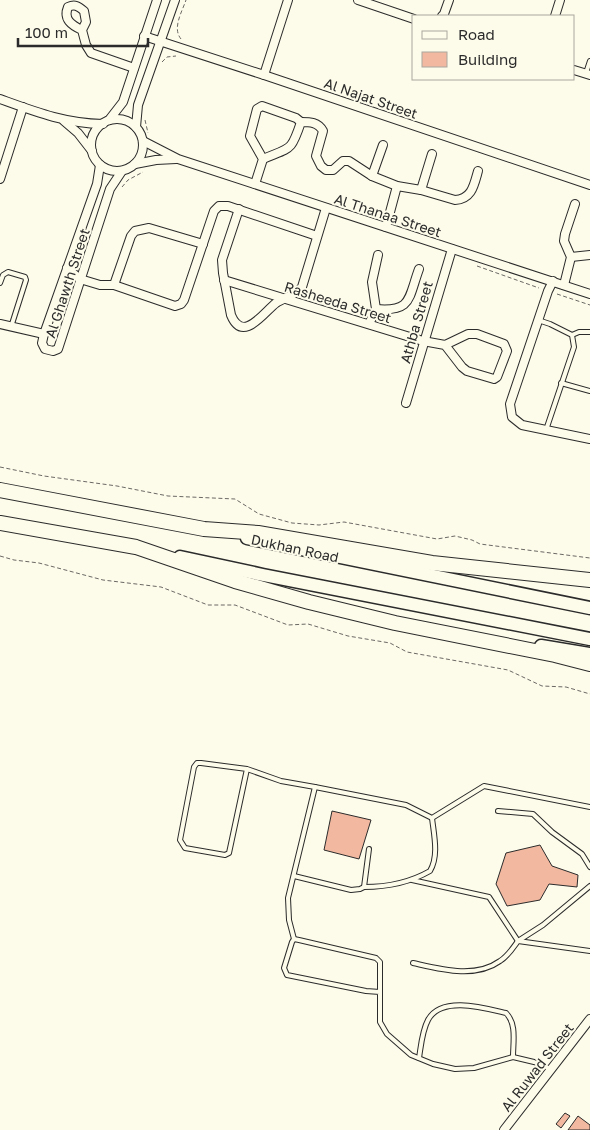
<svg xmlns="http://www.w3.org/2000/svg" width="590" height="1130" font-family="'Golos Text',sans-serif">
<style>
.building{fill:#f2b8a0;stroke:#2b2b2b}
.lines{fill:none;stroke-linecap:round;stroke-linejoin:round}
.service-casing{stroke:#2b2b2b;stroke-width:6}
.minor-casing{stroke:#2b2b2b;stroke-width:10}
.primary-casing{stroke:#2b2b2b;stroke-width:15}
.motorway-casing{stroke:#2b2b2b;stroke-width:16}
.path{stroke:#6a6964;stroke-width:1;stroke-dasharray:4 2.5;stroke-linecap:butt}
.service{stroke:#fdfbea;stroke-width:4}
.minor{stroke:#fdfbea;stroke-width:8}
.primary{stroke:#fdfbea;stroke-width:12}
.motorway{stroke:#fdfbea;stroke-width:14}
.labels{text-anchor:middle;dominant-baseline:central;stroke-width:4;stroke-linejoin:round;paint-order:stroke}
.street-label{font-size:14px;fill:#2b2b2b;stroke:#fdfbea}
</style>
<rect width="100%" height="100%" fill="#fdfbea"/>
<g class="building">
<path d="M332 811 371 820 359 859 324 850Z"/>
<path d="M540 845 552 866 578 875 577 887 549 884 540 900 507 906 496 884 506 853Z"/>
<path d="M565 1113 570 1116 561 1128 556 1124Z"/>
<path d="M578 1116 590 1125V1130H568Z"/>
</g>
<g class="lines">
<g class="service-casing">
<g id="service">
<path d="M586 73 590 61"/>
<path d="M0 283 3 275 8 272 25 277 26 280 11 327"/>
<path d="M538 320 550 324 572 335 574 347 546 430"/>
<path d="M572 335 579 332H590"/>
<path d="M561 383 590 391"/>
<path d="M247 769 229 853 225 855 185 848 180 840 194 767 197 763H201L247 769 281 781 315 787 406 805 432 818 484 786 590 807"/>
<path d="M498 811 533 814 552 832 582 854 590 867"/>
<path d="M294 876 351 890 360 889 364 887 369 849"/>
<path d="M412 880 489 897 518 941 543 925 590 886"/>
<path d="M364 887C387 887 409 883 430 871 439 856 434 835 432 818"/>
<path d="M294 939 289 920 288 898 315 787"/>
<path d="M413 963C440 969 475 979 500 961 508 956 513 948 518 941L590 951"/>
<path d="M380 992 366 991 287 975 284 968 292 942 294 939 299 940 376 958 380 962V1022L387 1034 411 1055 433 1064 455 1069 474 1068 513 1057 534 1062 551 1069"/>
<path d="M419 1058C421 1046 422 1031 428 1020 441 995 485 1008 506 1013 517 1024 513 1042 513 1057"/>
</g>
</g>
<g class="minor-casing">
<g id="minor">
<path d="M358 0 414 19"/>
<path d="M442 16 444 14 449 0"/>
<path d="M555 16 560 0"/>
<path d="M82 30C71 25 63 19 68 7 75 4 78 6 84 11L86 22 82 30 86 45 91 53 134 68"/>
<path d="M144 36 264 75 590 185"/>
<path d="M574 70 590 75"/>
<path d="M264 75 288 0"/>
<path d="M0 99C36 112 64 123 103 124"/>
<circle cx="117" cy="145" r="26"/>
<path d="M109 120 123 102 157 0"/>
<path d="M64 121 78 133 92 151"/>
<path d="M136 127 138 105 175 0"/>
<path d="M143 141 178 159 590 294"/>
<path d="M263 159C291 147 291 152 301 122 310 122 318 122 323 131L316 156 321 166 326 170H333L343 161H349L372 176 397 186 421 190 455 200C472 199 474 185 478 171"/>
<path d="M135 164 156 160 176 159"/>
<path d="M100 165 97 184 44 334 42 343 45 349 53 351 58 349 110 189 122 171"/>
<path d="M372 176 383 145"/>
<path d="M0 179 23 107"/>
<path d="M255 184 263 159 250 136 257 109 262 106 296 118 301 122"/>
<path d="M421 190 432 154"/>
<path d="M239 209 222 260 223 273 231 315C243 344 264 312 276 303 285 297 295 296 302 287L326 208"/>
<path d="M386 227 397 186"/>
<path d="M571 257 590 255"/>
<path d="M67 268 80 279 100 285H114L175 306 181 304 184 300 214 211 219 206H228L317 236"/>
<path d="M224 280 423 341 445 345 468 334H477L504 344 507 351 497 377 494 379 467 371 462 367 445 345"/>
<path d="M553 281 548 291 510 404 512 417 522 425 590 439"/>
<path d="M114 285 131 236 135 231 149 228 203 244"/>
<path d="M564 285 571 257 564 241 565 234 575 204"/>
<path d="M376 309C412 312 408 299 419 269"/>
<path d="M0 324 44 334"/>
<path d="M369 324 376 309 372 282 378 255"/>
<path d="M406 403 452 249"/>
<path d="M504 1130 590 1019"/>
</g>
</g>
<g class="primary-casing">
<g id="primary">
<path d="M247 538 590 608"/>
<path d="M180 557 263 575 590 639"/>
<path d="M541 646 590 654"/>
</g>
</g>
<g class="motorway-casing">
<g id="motorway">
<path d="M0 490 204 529 258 533 432 563 590 580"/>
<path d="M0 523 136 547 235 581 309 602 395 623 555 655 590 664"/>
</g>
</g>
<g class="path">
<path d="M181 39C172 28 182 12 186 0"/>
<path d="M162 62 167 57 176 56"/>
<path d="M145 120 148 133"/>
<path d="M122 187 128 180 143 172"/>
<path d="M477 266 539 288"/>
<path d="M557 294 590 305"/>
<path d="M0 467 44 476 117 486 168 496 235 499 259 514 292 523 319 525 344 522 437 539 455 536 472 540 480 544 590 558"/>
<path d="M0 556 14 560 39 563 103 580 161 587 208 605H235L288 625 308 624 348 636 390 643 407 652 508 670 542 686 566 687 590 694"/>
</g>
<use href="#service" class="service"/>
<use href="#minor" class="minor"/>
<use href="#primary" class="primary"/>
<use href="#motorway" class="motorway"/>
</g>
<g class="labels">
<g class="street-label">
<text transform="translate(371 98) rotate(19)">Al Najat Street</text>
<text transform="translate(388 215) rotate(18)">Al Thanaa Street</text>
<text transform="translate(67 283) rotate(-72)">Al Ghawth Street</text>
<text transform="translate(338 302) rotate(17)">Rasheeda Street</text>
<text transform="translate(416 322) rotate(-74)">Athba Street</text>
<text transform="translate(295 548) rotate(12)">Dukhan Road</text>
<text transform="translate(537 1067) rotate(-52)">Al Ruwad Street</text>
</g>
</g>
<rect x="412" y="15" width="162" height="65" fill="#fdfbea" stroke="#a9a89e"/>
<rect x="422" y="31" width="25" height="8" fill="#fdfbea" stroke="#a9a89e"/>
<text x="458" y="40" font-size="15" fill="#2b2b2b">Road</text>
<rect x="422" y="52" width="25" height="15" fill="#f2b8a0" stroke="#a9a89e"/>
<text x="458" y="65" font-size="15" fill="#2b2b2b">Building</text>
<path d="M18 38v8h130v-8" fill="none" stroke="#2b2b2b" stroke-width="2.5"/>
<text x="25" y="38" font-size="15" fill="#2b2b2b" stroke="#fdfbea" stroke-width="4" paint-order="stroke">100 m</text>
</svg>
